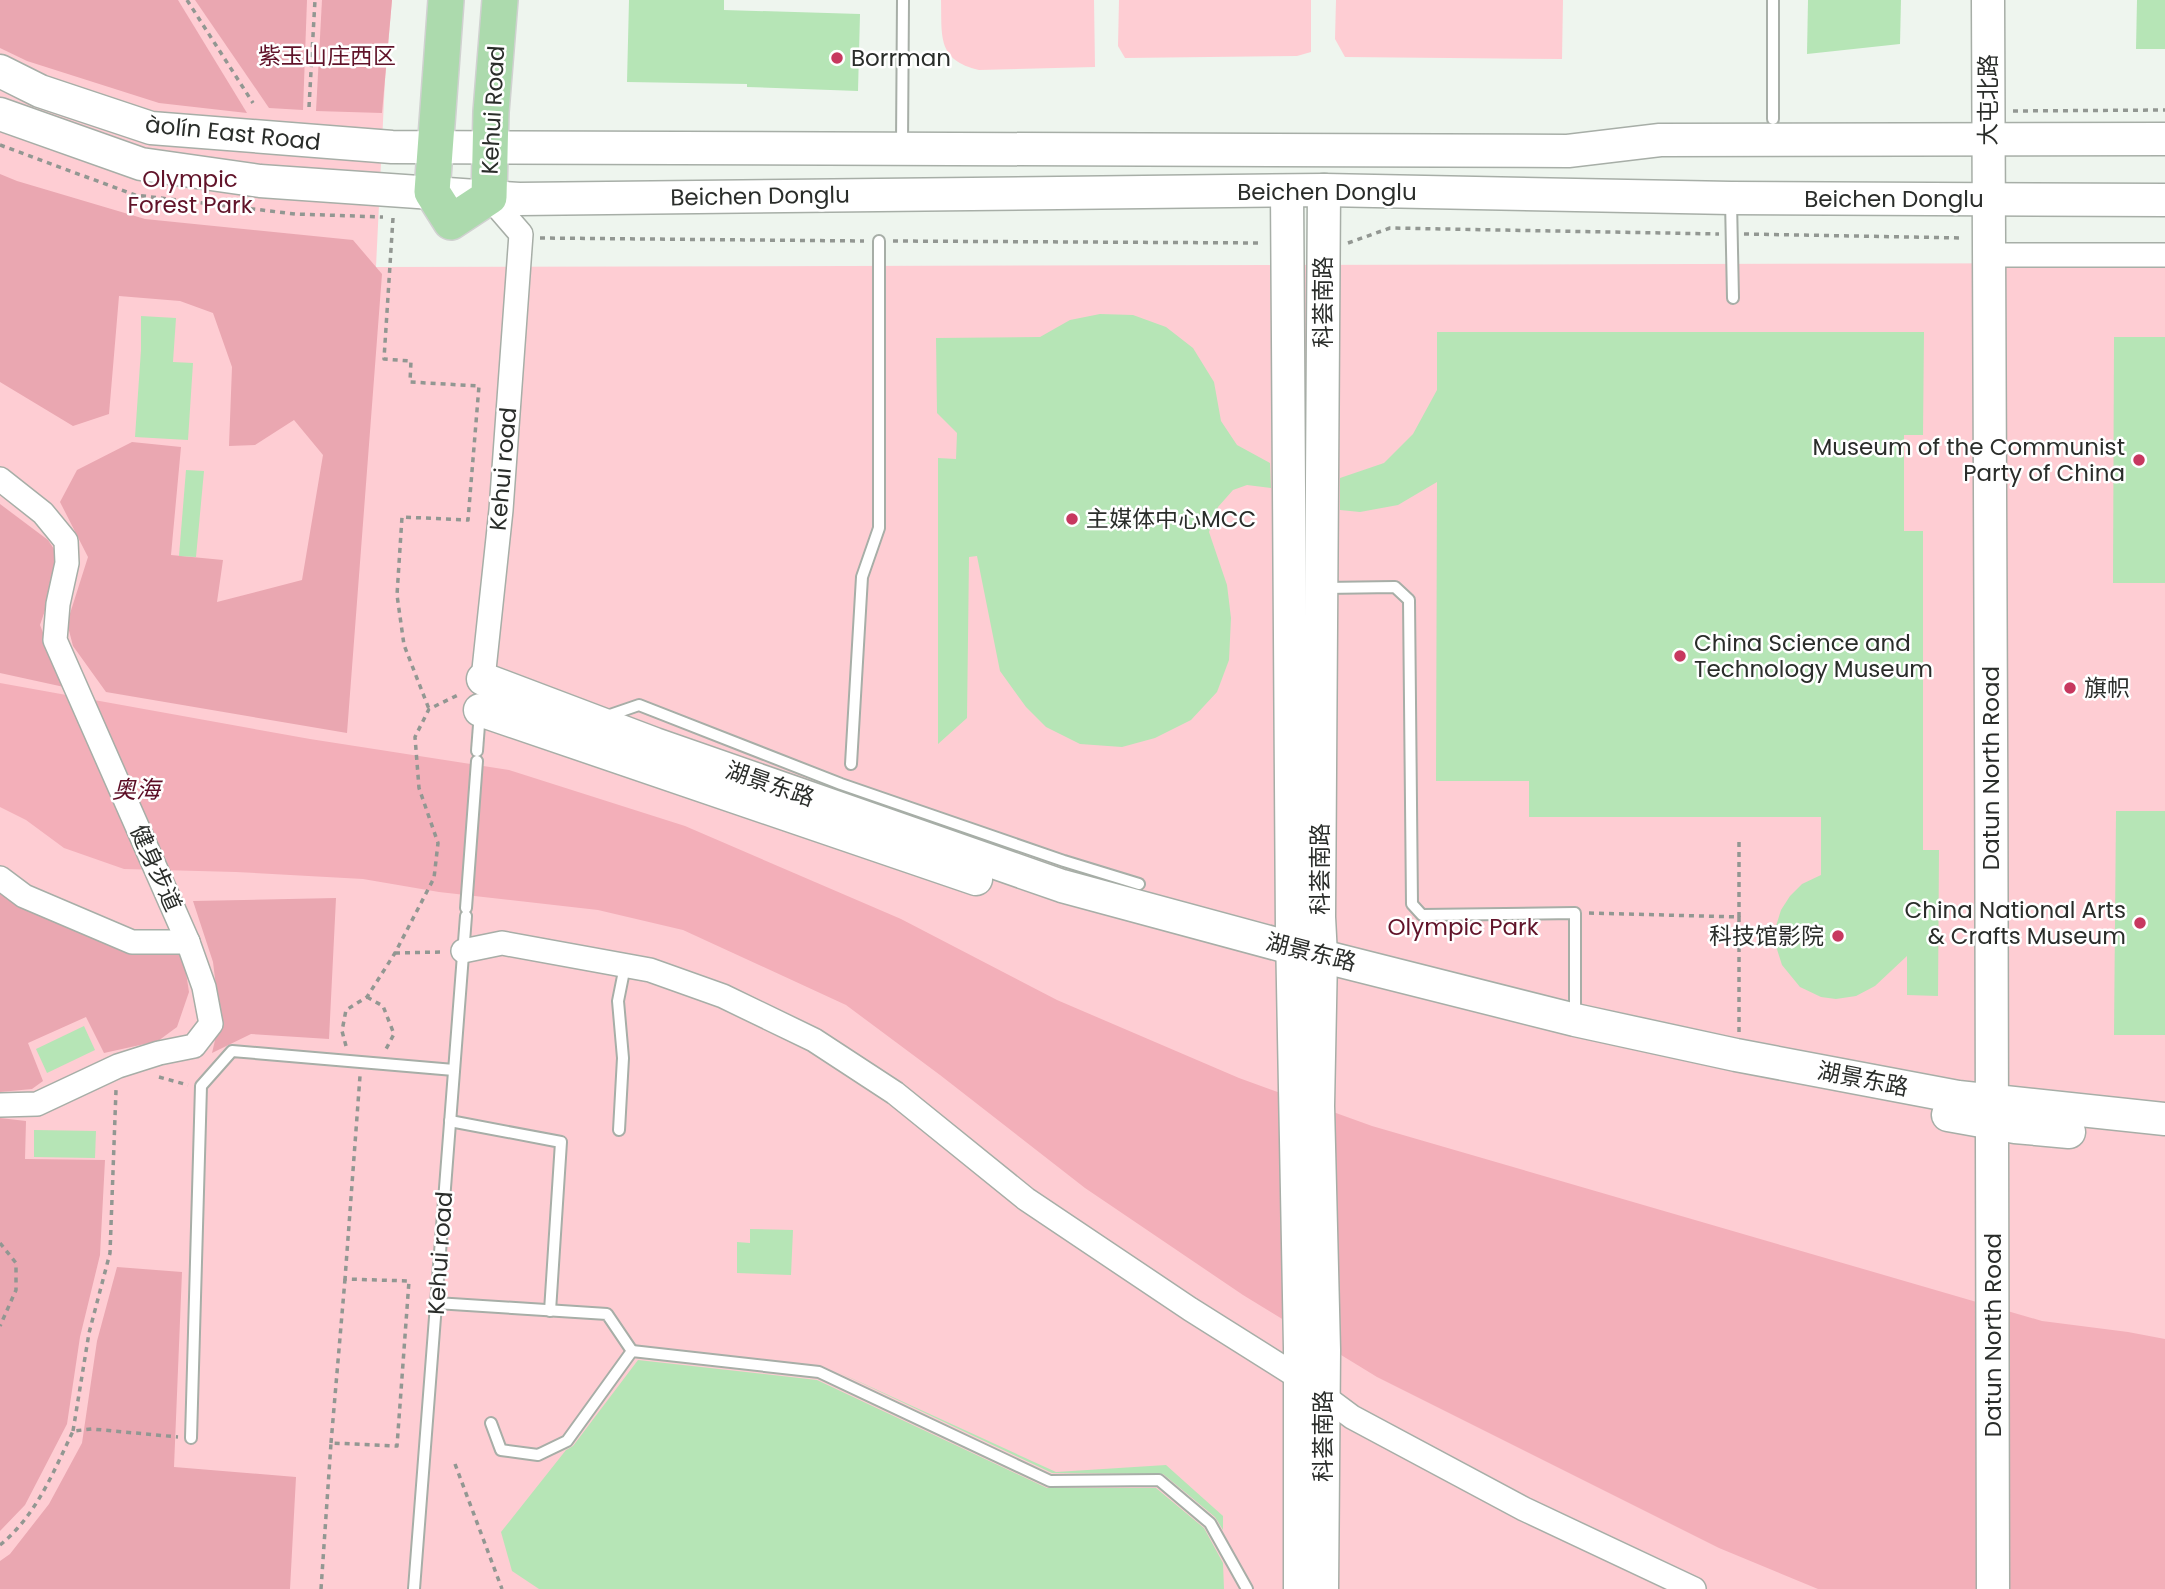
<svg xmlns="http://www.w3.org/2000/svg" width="2165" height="1589" font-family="Poppins,'Noto Sans SC',sans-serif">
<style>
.green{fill:#fecdd3}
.forest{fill:#eaa7b1}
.water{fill:#f3afb9}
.building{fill:#b6e5b6}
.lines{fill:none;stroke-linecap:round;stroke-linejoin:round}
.lane-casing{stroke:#a7aea7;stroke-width:14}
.street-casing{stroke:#a7aea7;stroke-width:26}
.secondary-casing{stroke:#a7aea7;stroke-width:35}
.primary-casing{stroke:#d0d1d0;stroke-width:38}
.path{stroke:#929792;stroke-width:3.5;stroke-dasharray:5 5;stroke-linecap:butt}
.lane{stroke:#fff;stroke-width:10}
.street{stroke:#fff;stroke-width:23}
.secondary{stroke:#fff;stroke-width:32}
.primary{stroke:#acdaad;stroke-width:35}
.poi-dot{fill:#c7385f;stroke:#fff;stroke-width:2.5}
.labels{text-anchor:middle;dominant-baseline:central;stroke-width:5;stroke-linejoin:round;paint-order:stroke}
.park-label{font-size:23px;fill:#611329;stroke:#fff}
.poi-label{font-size:23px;fill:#2a2d2a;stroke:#fff;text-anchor:start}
.street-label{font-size:23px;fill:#2a2d2a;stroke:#fff}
.water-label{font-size:24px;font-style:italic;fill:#5c0d25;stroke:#fff}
</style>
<rect width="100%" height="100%" fill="#eef5ee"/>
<g class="green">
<path d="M0 0H392L385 80 376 267 2165 263V1589H0Z"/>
<path d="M941 0H1094L1095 67 979 70C937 60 942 37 941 0Z"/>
<path d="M1119 0H1311V52L1297 56 1125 58 1118 46Z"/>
<path d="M1336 0H1563L1562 59 1345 57 1335 39Z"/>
</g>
<g class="forest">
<path d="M0 0H178L247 113 159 103 27 61 0 48Z"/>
<path d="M195 0H307L303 110 269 108Z"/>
<path d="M322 0H392L382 113 316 111Z"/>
<path d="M0 174 17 181 145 219 353 240 382 274 347 733 106 692 73 646 67 623 88 557 60 502 77 470 132 442 181 447 171 555 223 560 217 602 302 580 323 455 294 420 255 445 229 446 232 367 213 313 180 301 119 296 109 414 73 426 0 382Z"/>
<path d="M0 504 48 540 58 555 54 584 40 625 64 687 0 673Z"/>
<path d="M0 887 183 953 189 992 177 1027 158 1041 104 1053 86 1017 28 1043 43 1081 32 1089 0 1092Z"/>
<path d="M336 898 329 1039 251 1034 212 1053 220 1019 213 962 193 901Z"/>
<path d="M0 1118 26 1121 25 1159 105 1160 100 1255 80 1337 67 1424 25 1505 0 1531Z"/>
<path d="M117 1267 182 1272 174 1467 296 1477 290 1589H0V1561L10 1554 49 1504 82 1443 97 1341Z"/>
</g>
<path class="water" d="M0 683 310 739 509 770 685 826 901 919 1057 1000 1239 1078 1372 1126 2042 1321 2128 1332 2165 1339V1589H1818L1719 1548 1377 1377 1243 1295 1085 1188 940 1075 846 1005 683 930 598 910 439 892 363 879 236 872 124 869 64 848 26 820 0 807Z"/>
<g class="building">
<path d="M629 0H724V10L860 14 858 91 747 87V84L627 82Z"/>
<path d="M1808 0H1901L1900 44 1807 54Z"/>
<path d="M2137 0H2165V49H2136Z"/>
<path d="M1100 314 1133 315 1166 327 1193 348 1214 382 1221 421 1237 445 1270 463 1271 488 1247 485 1233 490 1218 507 1209 532 1227 585 1231 618 1229 660 1217 692 1191 720 1155 738 1122 747 1080 744 1046 727 1026 707 1000 671 977 556 969 557 967 718 938 744V458L956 459 957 433 937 413 936 338 1040 337 1070 320Z"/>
<path d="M141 316 176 318 173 362 193 363 188 440 135 437 141 350Z"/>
<path d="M1437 332H1924L1923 435H1904V531H1923V850H1939L1938 996 1907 995V956L1875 986 1856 996 1836 999 1821 997 1800 987 1782 965 1775 943 1776 926 1781 910 1790 896 1802 884 1821 875V817H1529V781H1436L1437 482 1398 505 1360 512 1340 510V478L1384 463 1413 434 1437 390Z"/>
<path d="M2114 337H2165V583H2113Z"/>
<path d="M186 470 204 471 196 557 179 556Z"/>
<path d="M2116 811H2165V1035H2114Z"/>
<path d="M84 1026 95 1050 47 1073 36 1049Z"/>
<path d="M34 1130 96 1131 95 1158 34 1157Z"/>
<path d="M750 1229 793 1230 791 1275 737 1273V1242L750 1243Z"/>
<path d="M638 1360 817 1380 1047 1488H1156L1204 1528 1223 1563 1224 1589H539L512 1571 501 1532 566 1450 573 1446Z"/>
<path d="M836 1371 1056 1472 1166 1465 1223 1516V1530L1215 1517 1163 1474 1052 1473Z"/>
</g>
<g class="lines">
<g class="lane-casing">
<g id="lane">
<path d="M1773 0V119"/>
<path d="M902 144 903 0"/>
<path d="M1731 201 1733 298"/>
<path d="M1324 588 1395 587 1409 600 1412 904 1422 915 1575 913V1017"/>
<path d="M604 717 639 705 841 784 1064 861 1139 884"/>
<path d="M477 751 480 712"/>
<path d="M851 764 862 577 879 528V241"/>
<path d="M466 908 477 761"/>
<path d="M450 1121 561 1142 550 1311"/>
<path d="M619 1130 623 1058 618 1001 625 966"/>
<path d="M436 1303 607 1314 632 1351"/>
<path d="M491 1423 501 1450 538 1455 567 1441 632 1351 819 1372 1050 1481 1159 1480 1210 1523 1247 1589"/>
<path d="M191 1438 201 1086 232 1051 454 1070"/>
<path d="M414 1589 466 916"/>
</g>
</g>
<g class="street-casing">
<g id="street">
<path d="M1990 255H2165"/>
<path d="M0 479 43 513 66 541 67 563 58 604 55 640 188 942 204 987 211 1024 194 1046 159 1053 118 1066 37 1104 0 1105"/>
<path d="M483 679 501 510 521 234 489 197"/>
<path d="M0 878 24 896 132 942H188"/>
<path d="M463 951 502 943 650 970 723 996 814 1040 895 1093 1026 1199 1190 1309 1301 1379 1352 1417 1524 1509 1694 1589"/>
</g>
</g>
<g class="secondary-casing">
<g id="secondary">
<path d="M1988 0C1990 530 1993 1059 1993 1589"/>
<path d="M0 71 40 91 151 128 392 147 1568 151 1660 140 2165 139"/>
<path d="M0 114 141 164 260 181 519 199 1324 190 1731 198 2165 200"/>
<path d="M1287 191 1292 932 1300 1348V1589"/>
<path d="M483 679 655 744 1062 886 1321 956 1575 1020 1736 1055 1958 1097 2165 1119"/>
<path d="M480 710 976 879"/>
<path d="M1948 1115 2015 1127 2069 1132"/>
<path d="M1322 1589 1324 1350 1318 1106 1321 956 1319 917 1324 190"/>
</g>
</g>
<g class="primary-casing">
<path id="primary" d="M446 0 432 192 451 222 489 197 491 112 500 0"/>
</g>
<g class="path">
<path d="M187 0 253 103"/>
<path d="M309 107 315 0"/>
<path d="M2013 111 2165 110"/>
<path d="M0 145 135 195 295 214 383 217"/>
<path d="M393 218 384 359 411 361 410 382 479 386 468 520 402 517 397 595 404 645 429 709"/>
<path d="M1744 234 1964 238"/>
<path d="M540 238 864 241"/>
<path d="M893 241 1263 243"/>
<path d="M1348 243 1390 228 1719 234"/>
<path d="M1589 913 1739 917V1032"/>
<path d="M1739 917V842"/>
<path d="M395 953 441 952"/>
<path d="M367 997 383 1006 394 1034 386 1049"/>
<path d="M346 1046 342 1031 346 1010 367 997 395 953 434 878 438 843 419 788 415 737 429 709 460 694"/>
<path d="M159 1077 188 1085"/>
<path d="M0 1243 16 1263V1290L0 1326"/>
<path d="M73 1431 89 1333 110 1253 116 1090"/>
<path d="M331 1443 345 1279"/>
<path d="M455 1464 502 1589"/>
<path d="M0 1545C36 1516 54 1471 73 1431L92 1429 178 1437"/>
<path d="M321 1589 331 1443 397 1446 409 1281 345 1279 360 1076"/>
</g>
<use href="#lane" class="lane"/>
<use href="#street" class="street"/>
<use href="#secondary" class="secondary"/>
<use href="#primary" class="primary"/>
</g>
<g class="poi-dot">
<circle cx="837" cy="58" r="7"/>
<circle cx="2139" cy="460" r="7"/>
<circle cx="1072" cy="519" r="7"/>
<circle cx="1680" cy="656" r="7"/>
<circle cx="2070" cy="688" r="7"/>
<circle cx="2140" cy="923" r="7"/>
<circle cx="1838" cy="936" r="7"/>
</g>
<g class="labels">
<g class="park-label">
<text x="327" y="56">紫玉山庄西区</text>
<text x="190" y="179">Olympic<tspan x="190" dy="26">Forest Park</tspan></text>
<text x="1463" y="927">Olympic Park</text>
</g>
<g class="poi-label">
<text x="851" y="58">Borrman</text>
<text x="2125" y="447" text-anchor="end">Museum of the Communist<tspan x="2125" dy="26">Party of China</tspan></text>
<text x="1086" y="519">主媒体中心MCC</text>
<text x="1694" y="643">China Science and<tspan x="1694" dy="26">Technology Museum</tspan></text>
<text x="2084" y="688">旗帜</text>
<text x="2126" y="910" text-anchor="end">China National Arts<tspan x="2126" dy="26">&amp; Crafts Museum</tspan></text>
<text x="1824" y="936" text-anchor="end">科技馆影院</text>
</g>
<g class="street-label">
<text transform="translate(1988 100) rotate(-90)">大屯北路</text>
<text transform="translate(493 110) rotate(-87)">Kehui Road</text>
<text transform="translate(233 133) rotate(6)">àolín East Road</text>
<text x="1327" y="192">Beichen Donglu</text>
<text transform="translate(760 196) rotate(-1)">Beichen Donglu</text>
<text x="1894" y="199">Beichen Donglu</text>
<text transform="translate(1323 302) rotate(-90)">科荟南路</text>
<text transform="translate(503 469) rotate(-85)">Kehui road</text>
<text transform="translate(1991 768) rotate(-90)">Datun North Road</text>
<text transform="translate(770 784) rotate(19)">湖景东路</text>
<text transform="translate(156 868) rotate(66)">健身步道</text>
<text transform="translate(1320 869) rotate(-90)">科荟南路</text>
<text transform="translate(1311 952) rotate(14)">湖景东路</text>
<text transform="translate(1863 1079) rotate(11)">湖景东路</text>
<text transform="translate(440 1253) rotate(-86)">Kehui road</text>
<text transform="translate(1993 1335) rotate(-90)">Datun North Road</text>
<text transform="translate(1323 1436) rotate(-90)">科荟南路</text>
</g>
<g class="water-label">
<text x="136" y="789">奥海</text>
</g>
</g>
</svg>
